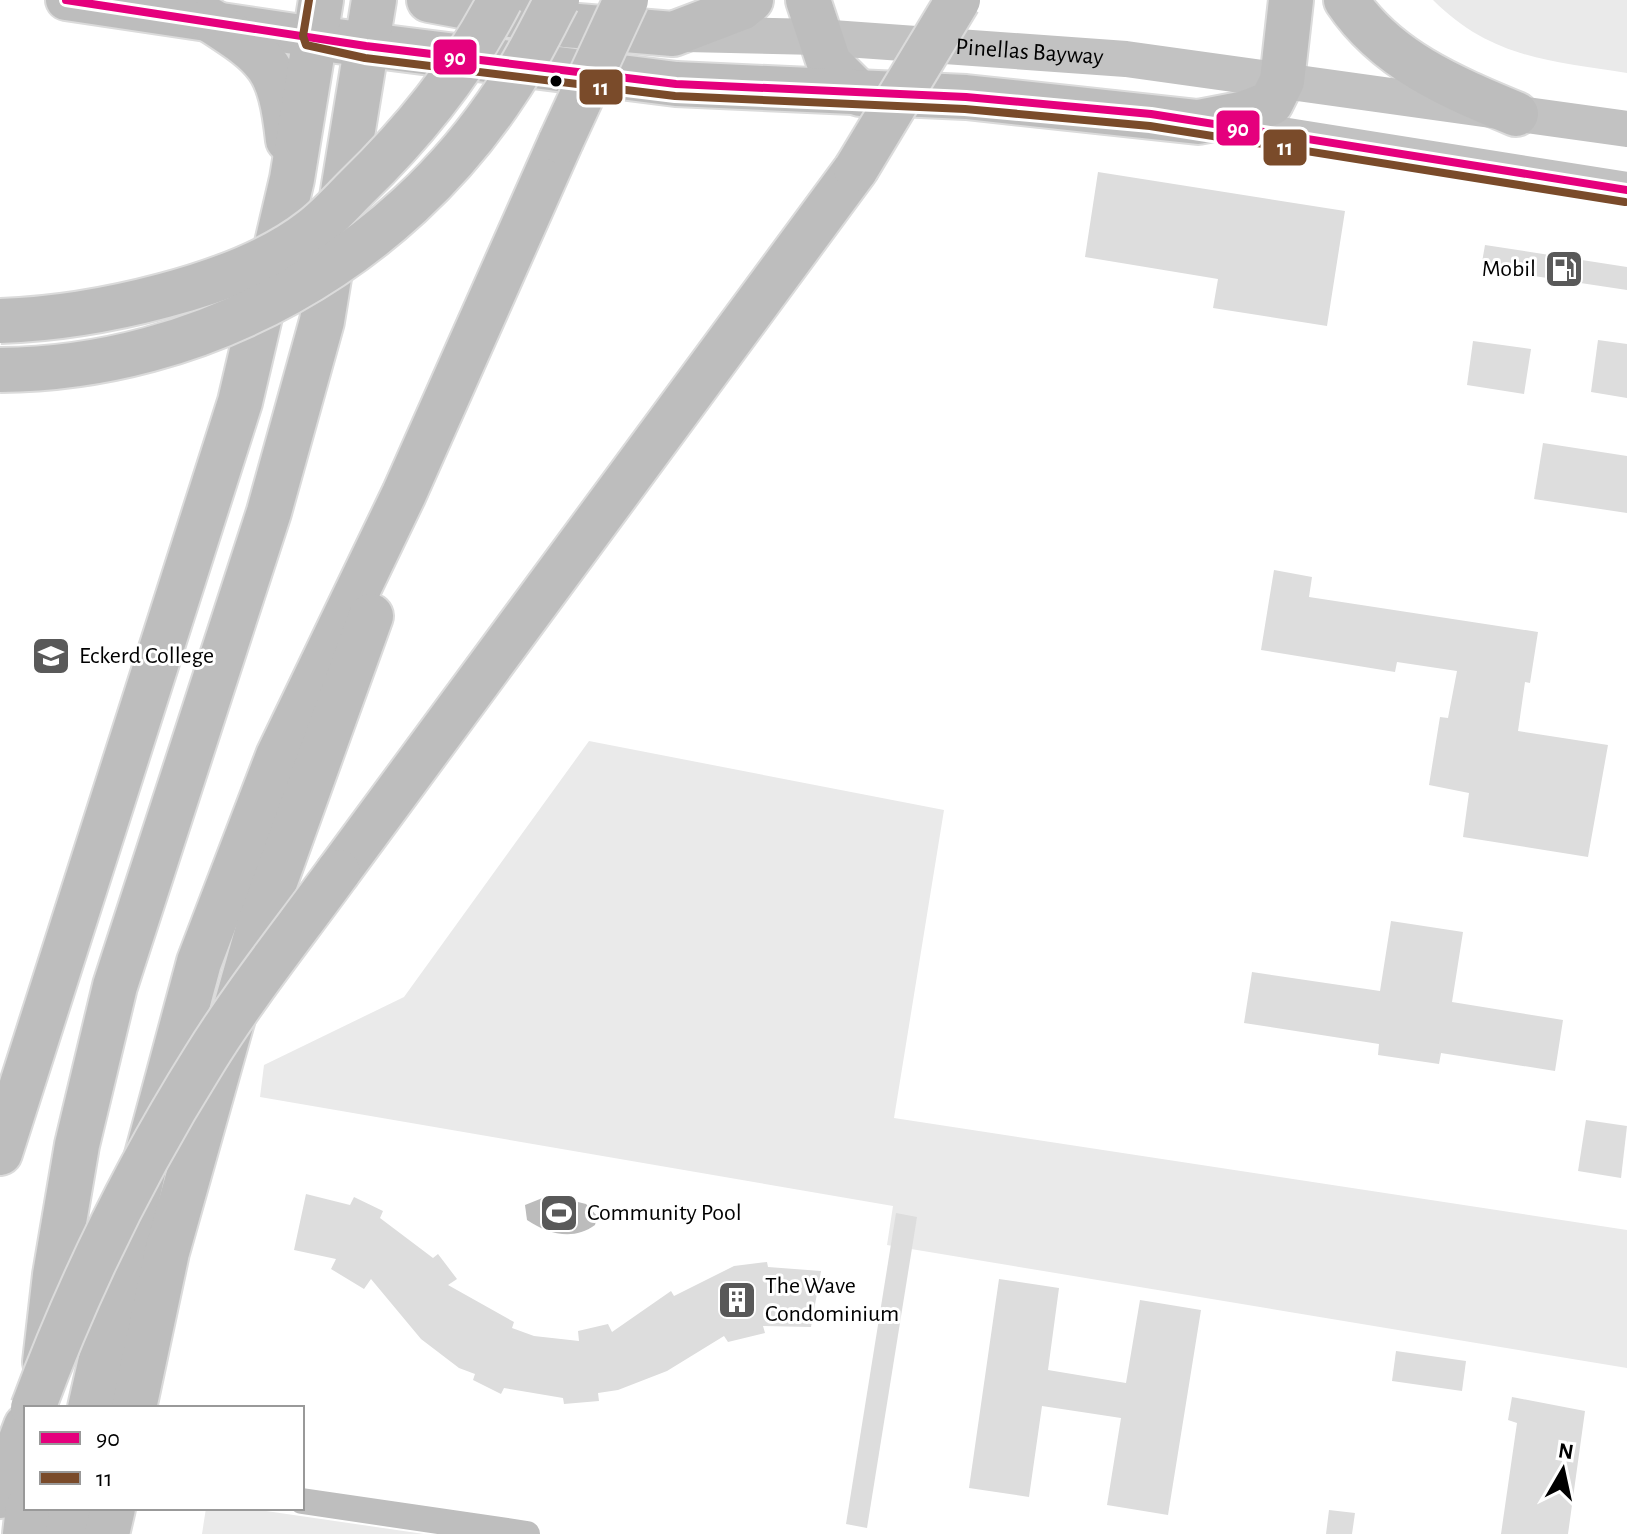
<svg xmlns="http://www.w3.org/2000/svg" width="1627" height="1534" font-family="'Alegreya Sans',sans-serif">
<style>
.green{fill:#eaeaea}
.water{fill:#bcbcbc}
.building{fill:#ddd}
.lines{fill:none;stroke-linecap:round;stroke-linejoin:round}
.primary-casing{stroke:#dbdbdb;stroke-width:44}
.highway-casing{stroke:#dbdbdb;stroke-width:48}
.street{stroke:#bebebe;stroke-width:26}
.secondary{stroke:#c2c2c2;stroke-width:36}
.primary{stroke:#bdbdbd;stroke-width:40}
.highway{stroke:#bdbdbd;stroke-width:44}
.highway-bridge-casing{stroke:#dbdbdb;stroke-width:48;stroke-linecap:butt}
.highway-bridge{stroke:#bdbdbd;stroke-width:44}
.bus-1-casing{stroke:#fff;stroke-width:14}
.bus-2-casing{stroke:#fff;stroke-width:14}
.bus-1{stroke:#e5007d;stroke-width:8}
.bus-2{stroke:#7a4b2a;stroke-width:8}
.bus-dot{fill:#000;stroke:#fff;stroke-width:3}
.labels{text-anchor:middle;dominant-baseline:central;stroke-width:6;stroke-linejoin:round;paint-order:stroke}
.street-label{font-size:24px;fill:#000;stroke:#fff}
.poi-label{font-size:24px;fill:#000;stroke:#fff;text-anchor:start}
.line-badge{stroke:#fff;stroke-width:3}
.badge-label{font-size:22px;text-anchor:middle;font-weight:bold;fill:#fff}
</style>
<rect width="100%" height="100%" fill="#fff"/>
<g class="green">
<path d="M1433 0H1627V73C1550 61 1491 58 1433 0Z"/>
<path d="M589 741 944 810 894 1118 1627 1230V1368L887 1245 893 1206 260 1097 264 1065 404 997Z"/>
<path d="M206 1508H246L424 1534H202Z"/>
</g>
<path class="water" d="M550 1195 586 1204 597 1216 595 1225C573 1241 548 1234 527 1220L525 1205Z"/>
<g class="building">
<path d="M1098 172 1345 211 1327 326 1213 308 1218 279 1085 257Z"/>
<path d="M1485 245 1627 267V290L1481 268Z"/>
<path d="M1598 340 1627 344V398L1591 392Z"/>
<path d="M1473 341 1531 349 1524 394 1467 385Z"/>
<path d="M1543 443 1627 456V513L1534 499Z"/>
<path d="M1274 570 1312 577 1309 597 1538 632 1530 683 1525 682 1518 731 1608 745 1588 857 1463 837 1469 793 1429 785 1440 717 1448 718 1457 671 1397 662 1395 672 1261 650Z"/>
<path d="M1391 921 1463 932 1452 1002 1563 1020 1555 1071 1441 1053 1439 1064 1378 1055 1379 1044 1244 1023 1252 972 1380 991Z"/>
<path d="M1586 1120 1627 1126 1621 1178 1578 1171Z"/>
<path d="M306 1194 350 1205 354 1197 383 1211 380 1218 433 1258 438 1254 457 1279 448 1285 514 1322 512 1328 534 1336 579 1341 578 1331 608 1324 612 1332 671 1291 674 1296 734 1266 767 1262 768 1267 821 1271 811 1327 763 1326 765 1333 728 1342 724 1336 667 1371 618 1390 598 1393 599 1401 564 1404 563 1398 504 1388 501 1394 473 1380 475 1374 459 1368 421 1339 371 1279 364 1289 331 1269 336 1259 294 1250Z"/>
<path d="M896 1213 917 1217 867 1528 846 1524Z"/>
<path d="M999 1279 1059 1288 1048 1370 1126 1383 1140 1300 1201 1310 1168 1515 1107 1505 1121 1418 1042 1406 1029 1497 969 1488Z"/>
<path d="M1396 1351 1466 1361 1462 1391 1392 1381Z"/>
<path d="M1512 1397 1585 1411 1568 1534H1501L1517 1423 1508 1420Z"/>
<path d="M1329 1510 1355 1513 1352 1534H1326Z"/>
</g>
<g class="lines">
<g class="primary-casing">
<path id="primary" d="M66 0 315 37"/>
</g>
<g class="highway-casing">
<g id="highway">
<path d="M429 0 566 25 673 34 741 8 751 0"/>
<path d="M808 0 829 63 860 94"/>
<path d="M1346 0C1386 60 1451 87 1516 114"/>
<path d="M210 20C269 58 280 67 288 140"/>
<path d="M337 41 676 84 966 97 1198 122 1245 113 1271 103 1282 81 1291 0"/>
<path d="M338 872 856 169"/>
<path d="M0 1153 240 402 292 179 321 0"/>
<path d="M45 1362 55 1275 77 1145 115 986 269 512 322 321 374 0"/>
<path d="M90 1408 146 1159 199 962 278 756 404 494 561 141"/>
<path d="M134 1408 167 1252 258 929 371 616"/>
<path d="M0 1496 26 1426"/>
<path d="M25 1534 28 1508"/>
<path d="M68 1534 72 1508"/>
<path d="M107 1534 113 1508"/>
</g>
</g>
<path class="street" d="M302 1501 527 1534"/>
<g class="secondary">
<path id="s1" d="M686 34 818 37 1126 59 1627 129"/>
<path d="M1212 124 1627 190"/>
</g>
<use href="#primary" class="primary"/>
<use href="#highway" class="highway"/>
<g class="highway-bridge-casing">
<g id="highway-bridge">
<path d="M561 141 626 0"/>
<path d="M856 169 958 0"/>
<path d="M0 321C92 318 239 287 312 230 328 218 342 202 356 188 414 132 463 72 500 0"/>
<path d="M0 370C202 369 397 259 507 90 526 62 541 30 557 0"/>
<path d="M33 1408C78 1287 135 1170 204 1060 244 995 293 934 338 872"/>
</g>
</g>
<use href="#highway-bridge" class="highway-bridge"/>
<g class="bus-1-casing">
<path id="bus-1" d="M66 0 366 46 676 84 966 97 1151 114 1627 190"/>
</g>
<g class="bus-2-casing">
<path id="bus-2" d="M309 0 303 36 306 45 365 58 675 96 965 109 1150 126 1625 202"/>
</g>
<use href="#bus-1" class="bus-1"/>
<use href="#bus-2" class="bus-2"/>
</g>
<defs>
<g id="fuel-square" transform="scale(2)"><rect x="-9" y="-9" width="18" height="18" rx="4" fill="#595959" stroke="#fff"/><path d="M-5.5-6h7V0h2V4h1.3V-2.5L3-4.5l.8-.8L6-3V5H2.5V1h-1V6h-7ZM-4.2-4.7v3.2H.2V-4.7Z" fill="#fff"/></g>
<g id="university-square" transform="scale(2)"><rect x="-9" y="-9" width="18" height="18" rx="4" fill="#595959" stroke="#fff"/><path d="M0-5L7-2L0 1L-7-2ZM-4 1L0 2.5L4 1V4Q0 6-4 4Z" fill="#fff"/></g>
<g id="stadium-square" transform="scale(2)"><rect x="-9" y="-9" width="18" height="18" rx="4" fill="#595959" stroke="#fff"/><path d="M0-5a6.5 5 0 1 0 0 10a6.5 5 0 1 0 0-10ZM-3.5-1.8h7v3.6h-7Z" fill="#fff"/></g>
<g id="building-square" transform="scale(2)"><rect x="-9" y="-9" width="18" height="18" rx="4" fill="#595959" stroke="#fff"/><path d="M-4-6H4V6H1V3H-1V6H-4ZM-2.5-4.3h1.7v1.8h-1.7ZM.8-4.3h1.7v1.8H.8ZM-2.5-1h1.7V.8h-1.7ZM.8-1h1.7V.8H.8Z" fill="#fff"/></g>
</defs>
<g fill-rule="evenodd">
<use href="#fuel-square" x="1564" y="269"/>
<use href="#university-square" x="51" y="656"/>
<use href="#stadium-square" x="559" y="1213"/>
<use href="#building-square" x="737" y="1300"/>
</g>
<circle class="bus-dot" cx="556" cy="81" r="7"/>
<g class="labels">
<g class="street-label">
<text stroke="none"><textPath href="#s1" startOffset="344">Pinellas Bayway</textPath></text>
</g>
<g class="poi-label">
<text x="1536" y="269" text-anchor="end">Mobil</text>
<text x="79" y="656">Eckerd College</text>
<text x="587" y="1213">Community Pool</text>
<text x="765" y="1286">The Wave<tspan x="765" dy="28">Condominium</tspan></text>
</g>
</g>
<g class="line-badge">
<rect x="432" y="38" width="46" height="38" rx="8" fill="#e5007d"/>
<rect x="578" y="68" width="46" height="38" rx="8" fill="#7a4b2a"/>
<rect x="1215" y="109" width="46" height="38" rx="8" fill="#e5007d"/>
<rect x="1262" y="128" width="46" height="39" rx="8" fill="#7a4b2a"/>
</g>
<g class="badge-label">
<text x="455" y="65">90</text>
<text x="601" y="95">11</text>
<text x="1238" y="136">90</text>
<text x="1285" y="155">11</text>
</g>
<rect x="24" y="1406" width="280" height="104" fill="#ffffff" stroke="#999999" stroke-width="2"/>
<rect x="40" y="1432" width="40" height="12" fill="#e5007d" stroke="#999999" stroke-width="2"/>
<text x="96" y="1446" font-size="24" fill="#000000">90</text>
<rect x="40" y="1472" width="40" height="12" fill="#7a4b2a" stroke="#999999" stroke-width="2"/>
<text x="96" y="1486" font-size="24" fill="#000000">11</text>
<g transform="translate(1563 1470) rotate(9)" stroke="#ffffff" stroke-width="6" paint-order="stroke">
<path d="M0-6L14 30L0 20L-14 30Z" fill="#000000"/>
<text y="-12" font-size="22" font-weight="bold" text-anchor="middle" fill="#000000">N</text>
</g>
</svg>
